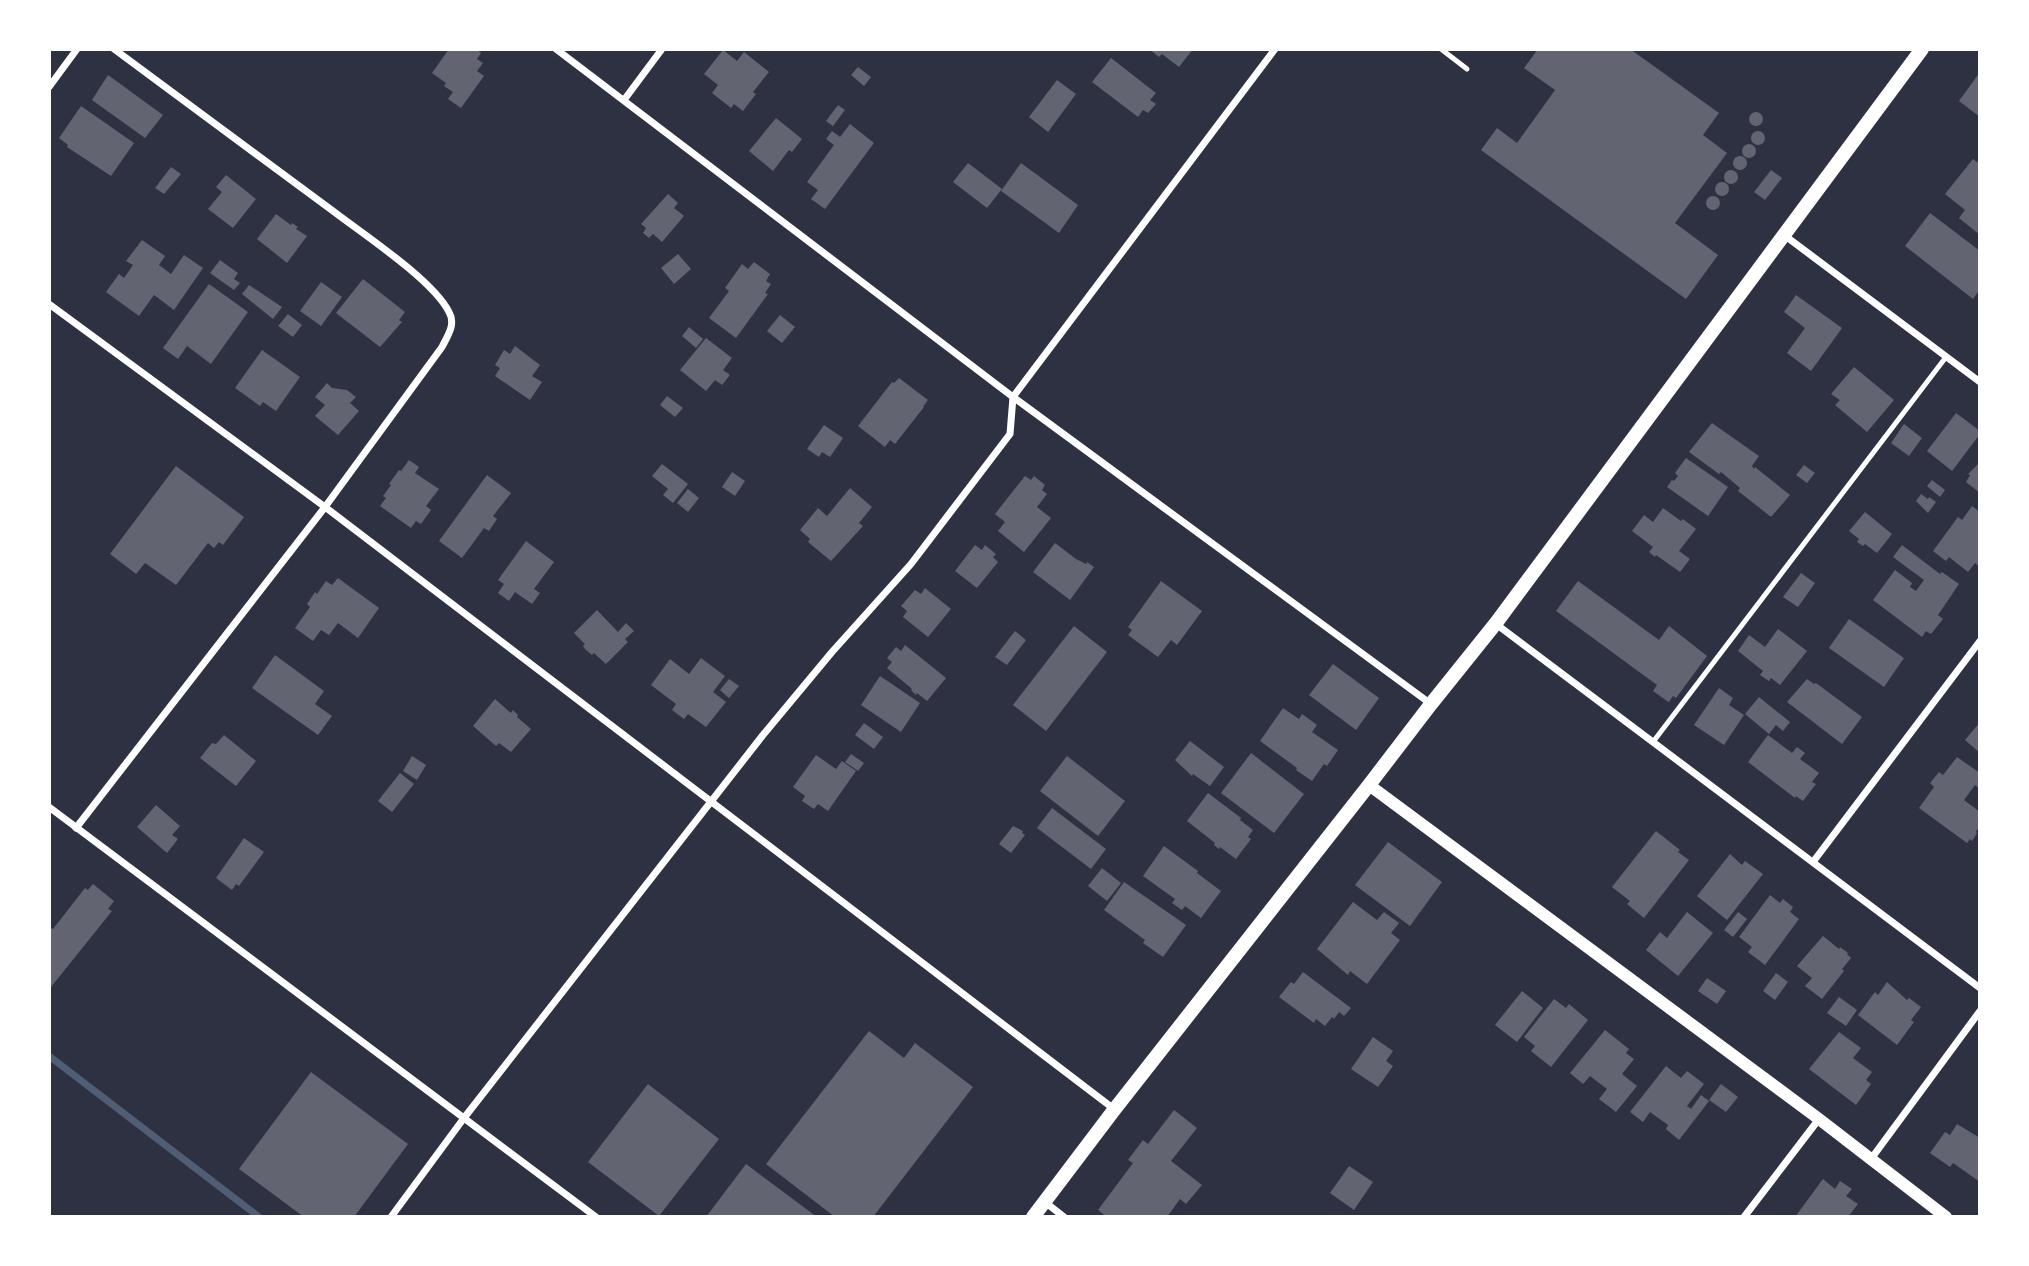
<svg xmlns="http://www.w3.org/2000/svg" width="2029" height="1266" font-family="'Public Sans',sans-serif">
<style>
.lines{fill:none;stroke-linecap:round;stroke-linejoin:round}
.stream{stroke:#4f5d75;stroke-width:7}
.building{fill:#626471}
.service{stroke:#fff;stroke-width:5}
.minor{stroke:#fff;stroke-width:7}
.tertiary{stroke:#fff;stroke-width:12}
.secondary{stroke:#fff;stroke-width:14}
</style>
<rect width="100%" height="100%" fill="#2d3142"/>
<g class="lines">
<path class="stream" d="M49 1056 259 1217"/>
</g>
<g class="building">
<path d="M449 49H476L481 53 477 59 483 63 477 71 484 76 461 108 448 99 453 92 444 86 446 83 432 73Z"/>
<path d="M1149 49H1193L1179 67 1162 54 1159 57Z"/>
<path d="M1538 49H1630L1719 113 1703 135 1727 153 1675 223 1718 255 1686 299 1481 150 1497 128 1517 143 1555 90 1524 68Z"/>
<path d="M723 50 737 61 744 52 769 72 753 92 756 94 743 111 734 104 731 108 712 93 718 85 704 74Z"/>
<path d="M1111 58 1156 93 1150 100 1156 104 1148 113 1143 110 1138 117 1092 82Z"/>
<path d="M858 67 871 77 864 86 851 75Z"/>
<path d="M1980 72V117L1959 101Z"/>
<path d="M108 75 163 115 145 138 92 100Z"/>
<path d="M1057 80 1076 94 1048 132 1029 117Z"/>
<path d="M838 105 845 110 833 126 826 121Z"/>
<path d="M81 106 134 143 111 176 67 147 68 145 59 138Z"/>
<circle cx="1756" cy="119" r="7"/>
<path d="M776 118 802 139 792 152 789 150 773 171 749 151Z"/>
<path d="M850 124 874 143 825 209 811 199 818 190 807 182 834 145 826 139 832 131 840 137Z"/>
<circle cx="1758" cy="138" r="7"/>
<circle cx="1749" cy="151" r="7"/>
<circle cx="1740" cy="163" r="7"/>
<path d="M1973 159 1980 164V235L1959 218 1965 210 1945 194Z"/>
<path d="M968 163 1002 189 987 208 953 182Z"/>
<path d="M1021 163 1078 205 1059 233 1001 191Z"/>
<path d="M171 167 181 174 164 194 155 188Z"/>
<path d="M1771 170 1782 178 1765 200 1754 192Z"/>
<circle cx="1731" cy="177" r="7"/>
<path d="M226 175 256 199 233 228 208 209 222 192 216 187Z"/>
<circle cx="1722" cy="189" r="7"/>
<path d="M668 194 678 203 674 208 684 216 662 242 653 234 649 238 643 233 646 228 641 224Z"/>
<circle cx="1713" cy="203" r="7"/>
<path d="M1930 213 1980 251V289L1973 299 1905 246Z"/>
<path d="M276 214 291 225 292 223 298 227 296 229 307 236 287 263 257 239Z"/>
<path d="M142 240 165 256 159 265 171 274 184 255 203 268 174 310 154 295 139 316 106 292 119 274 124 278 133 265 126 261Z"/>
<path d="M678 254 691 269 674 284 661 268Z"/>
<path d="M220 260 238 273 234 279 240 283 234 290 210 273Z"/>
<path d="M754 262 770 274 766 281 771 284 765 293 768 294 736 338 709 318 729 291 725 288 742 264 748 269Z"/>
<path d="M363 279 405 312 399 320 402 322 380 347 336 313Z"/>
<path d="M321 282 342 297 321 326 300 311Z"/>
<path d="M209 284 248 312 211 364 187 346 178 359 163 348Z"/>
<path d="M249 285 282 307 273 319 242 294Z"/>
<path d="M1796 295 1842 328 1811 371 1787 353 1805 328 1784 312Z"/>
<path d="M288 314 302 325 293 337 278 326Z"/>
<path d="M780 315 795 327 782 343 767 331Z"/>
<path d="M689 327 703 339 696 348 682 336Z"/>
<path d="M706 338 732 358 723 370 730 375 722 385 715 380 706 391 680 370Z"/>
<path d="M515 346 540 365 532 376 542 382 530 400 495 376 500 368 495 365 504 350 510 354Z"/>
<path d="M262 350 300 377 276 411 263 402 260 406 235 388Z"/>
<path d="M1854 367 1894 400 1867 432 1835 405 1840 400 1831 394Z"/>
<path d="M899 378 928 400 923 407H924L895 444 890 440 885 447 858 426 892 382 894 383Z"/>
<path d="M327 383 332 388 347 390 356 397 350 403 359 411 338 435 315 416 325 405 315 397Z"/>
<path d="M667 396 683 408 675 417 660 405Z"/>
<path d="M1956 413 1980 431V434L1952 471 1927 451Z"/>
<path d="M1712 423 1759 456 1752 466 1754 469 1755 467 1790 495 1771 517 1738 491 1740 488 1721 472 1719 474 1689 452Z"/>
<path d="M1904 424 1922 438 1909 456 1891 443Z"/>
<path d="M824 425 843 438 830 457 822 452 819 457 807 449Z"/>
<path d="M1686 458 1728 487 1708 516 1667 487 1672 480 1674 481 1678 476 1675 473Z"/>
<path d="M409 460 419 467 415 473 439 489 426 506 431 510 421 524 416 521 411 528 380 506 386 498 383 496 391 485 389 484 399 470 401 471Z"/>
<path d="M1980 462V493L1966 482 1970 475 1968 474Z"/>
<path d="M662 464 688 484 673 503 663 495 668 489 652 476Z"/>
<path d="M1804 465 1815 473 1807 483 1796 475Z"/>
<path d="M176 466 244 517 223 545 219 542 214 548 208 543 176 585 145 563 136 574 110 554Z"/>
<path d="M732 472 745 481 735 496 722 487Z"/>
<path d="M487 475 511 493 493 516 497 519 489 531 484 528 462 558 439 541Z"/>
<path d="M1025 476 1031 480 1034 476 1045 485 1042 490 1047 494 1037 507 1051 518 1024 552 998 531 1005 522 995 514Z"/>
<path d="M1932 480 1945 490 1940 497 1927 486Z"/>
<path d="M850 488 872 507 859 523 863 526 831 561 808 542 810 539 800 530 818 508 827 516Z"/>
<path d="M688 489 699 498 688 512 677 503Z"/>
<path d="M1921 494 1928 499 1929 497 1936 502 1928 513 1916 501Z"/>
<path d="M1972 506 1980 512V567L1975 563 1968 572 1949 557 1946 561 1933 551 1958 517 1962 520Z"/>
<path d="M1663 508 1681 521 1683 519 1696 529 1679 551 1690 559 1680 572 1656 555 1655 557 1649 552 1653 547 1632 531 1644 515 1653 522Z"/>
<path d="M1865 512 1892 534 1877 553 1865 544 1863 546 1857 542 1859 539 1849 531Z"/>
<path d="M526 541 554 562 534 589 540 593 532 604 515 592 509 601 498 593 504 584 498 580Z"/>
<path d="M1055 543 1076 559 1086 564 1087 562 1094 567 1070 600 1033 572Z"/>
<path d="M975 545 982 550 985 545 996 554 993 557 998 562 977 588 955 571Z"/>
<path d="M1902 545 1940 574 1942 572 1959 584 1938 615 1943 619 1931 634 1926 631 1922 637 1873 600 1895 570 1912 583 1910 587 1916 591 1924 580 1893 557Z"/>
<path d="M1801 573 1815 583 1798 607 1783 597Z"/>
<path d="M338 578 379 608 358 638 338 623 329 635 321 630 313 641 295 628 310 607 307 604 315 592 317 594 326 581 332 585Z"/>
<path d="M1161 581 1202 611 1177 645 1171 640 1158 657 1128 635 1132 630 1128 627Z"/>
<path d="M1578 581 1659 640 1669 626 1707 656 1676 698 1673 696 1669 702 1667 701 1653 691 1657 685 1556 611Z"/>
<path d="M925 588 951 609 928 637 903 617 907 611 901 606 915 590 921 594Z"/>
<path d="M597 610 618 632 626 623 634 631 625 639 628 642 606 664 594 653 592 655 585 649 583 646 585 644 574 633Z"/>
<path d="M1849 619 1904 658 1884 687 1829 648Z"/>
<path d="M1074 626 1107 652 1046 731 1013 705Z"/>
<path d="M1778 629 1807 651 1780 685 1771 678 1769 681 1760 675 1763 671 1738 651 1749 635 1765 647Z"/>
<path d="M1015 631 1026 640 1007 665 995 657Z"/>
<path d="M905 645 946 678 927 701 917 693 916 695 911 690 912 689 887 668 892 662 887 658 896 647 901 651Z"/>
<path d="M275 655 324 691 315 704 332 716 318 735 252 688Z"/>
<path d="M701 658 725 676 713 692 726 702 706 727 688 714 684 719 672 710 676 704 651 685 670 659 689 674Z"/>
<path d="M1333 664 1379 698 1356 730 1309 695Z"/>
<path d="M880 676 920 703 901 732 861 705Z"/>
<path d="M729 679 739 686 729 698 720 690Z"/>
<path d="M1807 679 1814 684 1816 683 1862 717 1842 744 1787 702Z"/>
<path d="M1719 688 1733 698 1729 705 1744 715 1724 745 1694 725Z"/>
<path d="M1759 697 1790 722 1783 731 1776 725 1769 734 1745 714Z"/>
<path d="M495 699 511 713 513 710 518 715 517 717 531 729 511 752 499 743 496 746 473 726Z"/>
<path d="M1283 708 1299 719 1302 714 1317 725 1312 732 1338 750 1327 766 1324 764 1312 781 1296 770 1297 768 1260 741Z"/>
<path d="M1980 722V753L1965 740Z"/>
<path d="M864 723 883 737 874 749 855 735Z"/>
<path d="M224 735 256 761 236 786 200 758 212 743 216 744Z"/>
<path d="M1768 735 1792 753 1797 747 1805 753 1800 759 1819 773 1812 782 1816 784 1803 801 1796 796 1795 798 1748 762Z"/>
<path d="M1190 741 1224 767 1210 786 1193 774 1192 776 1175 760Z"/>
<path d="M1251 753 1304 794 1274 833 1221 793Z"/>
<path d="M851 754 864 763 858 771 845 762Z"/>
<path d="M816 755 836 769 842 761 856 771 828 811 818 804 814 809 802 801 805 796 793 787Z"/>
<path d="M412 756 426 765 417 780 403 771Z"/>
<path d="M1067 756 1125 801 1098 836 1040 791Z"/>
<path d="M1957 757 1980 773V789L1975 785 1964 800 1980 812V824L1976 832 1977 833 1972 841 1970 839 1967 843 1919 808 1934 787 1930 783 1939 772 1943 775Z"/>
<path d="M400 773 414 784 392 812 378 801Z"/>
<path d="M1208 793 1241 818 1240 820 1253 830 1248 837 1251 839 1236 859 1220 847 1219 849 1214 845 1215 843 1187 821Z"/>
<path d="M156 805 180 826 172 835 178 839 167 853 137 827Z"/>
<path d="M1052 808 1106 849 1091 869 1037 828Z"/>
<path d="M1013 826 1023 831 1022 833 1025 835 1011 853 999 844Z"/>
<path d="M1656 831 1680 850 1678 852 1689 860 1644 918 1627 904 1630 901 1612 887Z"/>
<path d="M244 838 264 852 239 886 236 884 232 890 216 878Z"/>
<path d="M1388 842 1442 882 1410 926 1355 885Z"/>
<path d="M1164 846 1198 871 1197 873 1221 891 1201 918 1185 906 1182 910 1172 903 1175 899 1143 876Z"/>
<path d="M1730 854 1742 865 1745 861 1763 874 1727 920 1697 896Z"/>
<path d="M1102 868 1121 883 1107 901 1088 886Z"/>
<path d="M1124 882 1186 925 1163 957 1143 943 1145 940 1104 910Z"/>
<path d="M93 884 114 901 108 909 112 911 51 987 49 986V930L51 928 53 929 85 888 88 890Z"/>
<path d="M1770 895 1780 903 1783 899 1793 907 1790 912 1799 919 1765 965 1748 952 1752 947 1739 937Z"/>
<path d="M1353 902 1377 920 1384 912 1399 923 1391 933 1400 940 1367 984 1350 971 1348 975 1317 949Z"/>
<path d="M1687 912 1713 933 1678 976 1646 950 1660 932 1667 938Z"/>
<path d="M1738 912 1747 919 1733 937 1724 930Z"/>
<path d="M1823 936 1839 949 1840 947 1848 953 1847 954 1851 958 1842 969 1844 971 1822 999 1805 986 1812 978 1797 966Z"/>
<path d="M1303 972 1351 1008 1344 1016 1339 1012 1334 1019 1332 1017 1325 1026 1316 1019 1314 1023 1279 997 1291 982 1294 984Z"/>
<path d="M1776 973 1788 982 1775 1000 1763 991Z"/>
<path d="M1707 978 1726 991 1717 1004 1698 991Z"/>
<path d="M1887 982 1907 1000 1909 998 1921 1007 1911 1020 1914 1022 1897 1045 1858 1015 1875 992 1878 995Z"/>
<path d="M1522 991 1543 1008 1517 1042 1495 1025Z"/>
<path d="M1839 997 1857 1010 1846 1026 1827 1013Z"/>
<path d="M1554 999 1566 1008 1569 1004 1588 1020 1551 1067 1531 1051 1535 1046 1524 1037Z"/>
<path d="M1605 1030 1629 1049 1626 1053 1634 1059 1622 1074 1637 1086 1616 1112 1599 1099 1607 1089 1590 1076 1583 1084 1570 1073Z"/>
<path d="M869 1031 904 1058 915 1043 973 1087 873 1217H835L766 1164Z"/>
<path d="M1839 1032 1861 1048 1853 1058 1872 1072 1866 1080 1871 1084 1856 1105 1809 1069Z"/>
<path d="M1373 1037 1393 1051 1386 1061 1393 1066 1378 1087 1351 1069Z"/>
<path d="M1666 1066 1681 1078 1687 1071 1704 1084 1687 1106 1691 1109 1701 1095 1709 1101 1679 1140 1666 1129 1668 1125 1650 1112 1643 1122 1630 1112Z"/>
<path d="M311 1072 408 1144 354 1217H304L239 1169Z"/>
<path d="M648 1084 719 1139 659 1216 588 1162Z"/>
<path d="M1721 1084 1738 1097 1726 1112 1709 1100Z"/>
<path d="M1174 1110 1197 1128 1171 1161 1202 1185 1186 1204 1180 1199 1167 1217H1107L1098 1210 1133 1163 1128 1160 1143 1140 1148 1144Z"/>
<path d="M1957 1124 1980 1138V1182L1953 1163 1950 1167 1930 1153 1945 1132 1950 1135Z"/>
<path d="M746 1164 817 1217H706Z"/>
<path d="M1349 1166 1373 1182 1354 1210 1330 1193Z"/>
<path d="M1823 1179 1835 1189 1840 1181 1852 1189 1846 1196 1858 1204 1848 1217H1795Z"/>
</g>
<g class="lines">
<g class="service">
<path d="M1441 49 1467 69"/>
<path d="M1653 742 1946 357"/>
</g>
<g class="minor">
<path d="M556 49 1013 397 1431 704"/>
<path d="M49 87 77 49"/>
<path d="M624 100 662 49"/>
<path d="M1784 235 1980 382"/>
<path d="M49 304 325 507 1114 1109"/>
<path d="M1496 624 1980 988"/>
<path d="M49 807 596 1217"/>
<path d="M76 828 325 507 442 347C448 335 456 324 449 312 433 280 363 234 333 211 260 157 187 103 114 49"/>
<path d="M1813 862 1980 641"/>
<path d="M1871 1159 1980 1011"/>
<path d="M1045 1202 1064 1217"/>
<path d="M391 1217 464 1118 763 735 832 652 911 564 1010 434 1013 397 1275 49"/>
<path d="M1744 1217 1819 1119"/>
</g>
<path class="tertiary" d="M1369 785 1819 1119 1946 1217"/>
<path class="secondary" d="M1033 1217 1114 1110 1369 785 1431 704 1496 623 1922 49"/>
</g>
<rect width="2029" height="1266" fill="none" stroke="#ffffff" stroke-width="102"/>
</svg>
